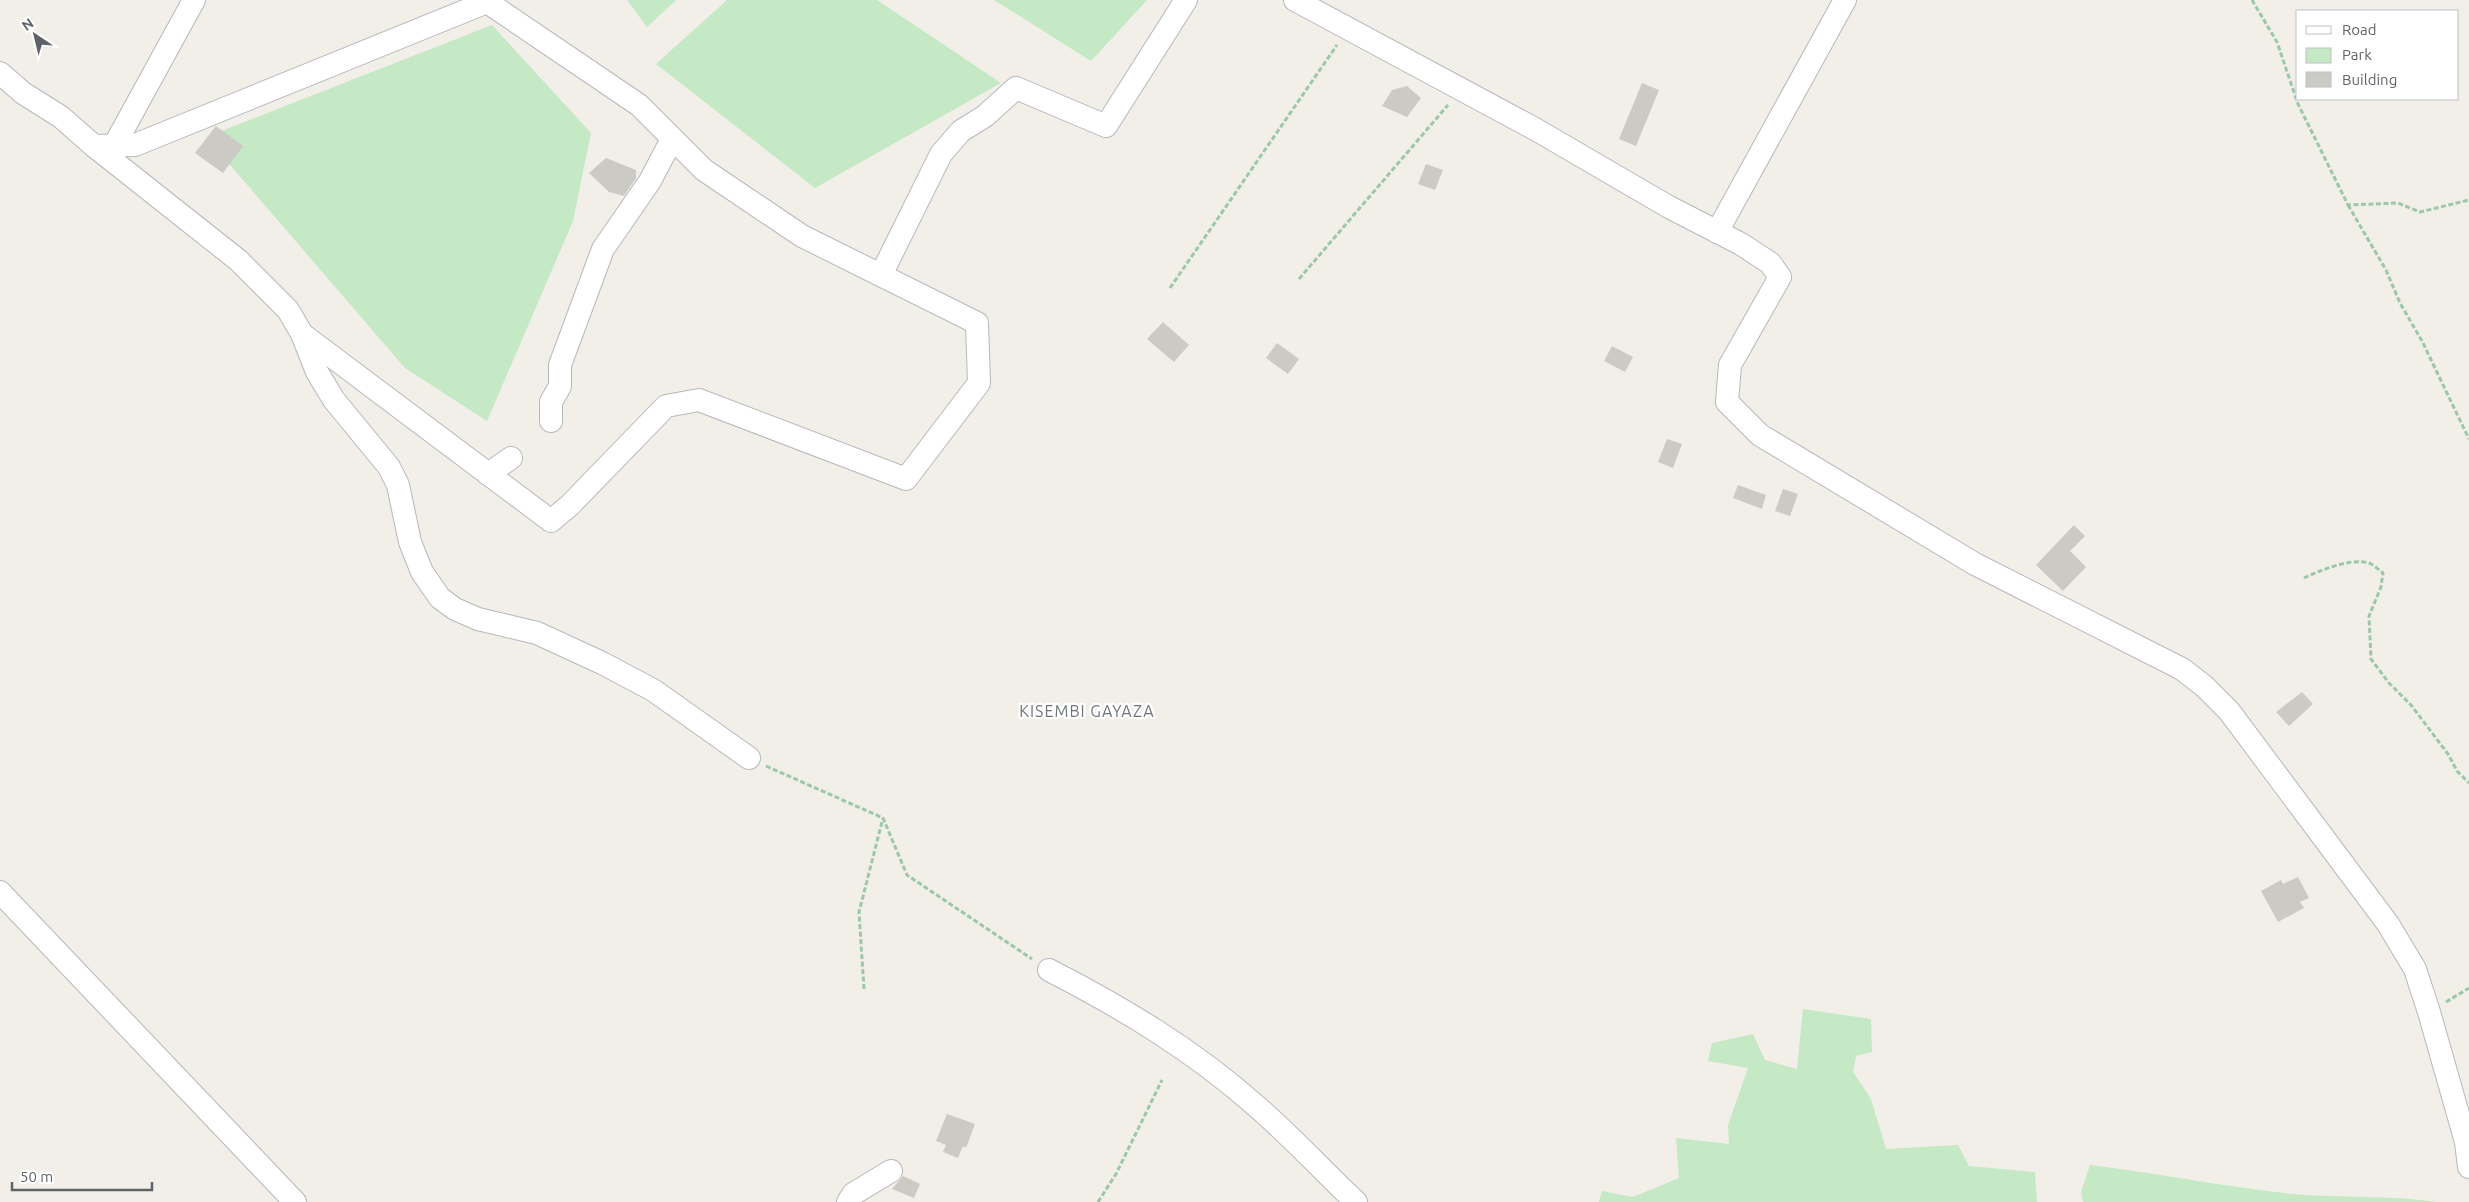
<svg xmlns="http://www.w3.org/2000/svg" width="2469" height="1202" font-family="Ubuntu,sans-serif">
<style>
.green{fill:#c5e8c5}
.building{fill:#cccac5}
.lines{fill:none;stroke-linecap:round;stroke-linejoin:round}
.street-casing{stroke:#b5b8bc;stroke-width:24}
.path{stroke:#9cc7a9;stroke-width:3;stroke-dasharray:5 2.5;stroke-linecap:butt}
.street{stroke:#fff;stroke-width:22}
.labels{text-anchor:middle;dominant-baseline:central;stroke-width:4.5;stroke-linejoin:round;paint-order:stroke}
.quarter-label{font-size:16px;letter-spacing:1px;fill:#70757a;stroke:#fff}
</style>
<rect width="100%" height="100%" fill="#f1efe8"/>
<g class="green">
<path d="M627 0H676L647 27Z"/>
<path d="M727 0H877L1001 83 815 188 656 64Z"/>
<path d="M994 0H1147L1091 61Z"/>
<path d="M492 25 591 133 573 221 487 421 405 368 206 137Z"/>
<path d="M1803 1009 1871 1019 1872 1052 1856 1056 1853 1072 1871 1099 1886 1149 1958 1145 1969 1166 2035 1172 2037 1202H1599L1602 1191 1633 1197 1679 1178 1676 1138 1729 1144 1728 1125 1748 1068 1708 1061 1712 1043 1753 1034 1765 1060 1797 1069Z"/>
<path d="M2090 1165C2157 1173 2225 1187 2293 1194 2340 1198 2389 1195 2436 1202H2083L2081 1192Z"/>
</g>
<g class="building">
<path d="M1642 83 1659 90 1636 146 1619 139Z"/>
<path d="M1407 86 1421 98 1407 117 1382 106 1392 90Z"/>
<path d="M216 126 243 146 223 173 195 153Z"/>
<path d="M606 158 636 170V178L624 196 609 192 589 173Z"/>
<path d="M1426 164 1443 170 1435 190 1418 184Z"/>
<path d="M1163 322 1189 345 1174 362 1147 339Z"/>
<path d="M1277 343 1299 359 1288 374 1266 358Z"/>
<path d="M1612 346 1633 357 1625 372 1604 361Z"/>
<path d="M1667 439 1682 444 1673 468 1658 462Z"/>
<path d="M1738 485 1766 495 1762 509 1733 498Z"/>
<path d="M1783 489 1798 494 1790 516 1775 511Z"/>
<path d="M2074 525 2085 536 2070 551 2086 567 2063 591 2036 565Z"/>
<path d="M2302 692 2313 704 2289 726 2276 712Z"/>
<path d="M2298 877 2309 898 2300 902 2304 908 2278 922 2261 891 2281 880 2283 884Z"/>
<path d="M947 1114 975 1124 966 1148 963 1146 958 1158 943 1152 946 1145 936 1141Z"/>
<path d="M903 1176 920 1184 914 1198 892 1189Z"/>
</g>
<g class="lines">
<g class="street-casing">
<g id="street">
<path d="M1295 0 1535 129 1669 207 1741 244 1770 263 1780 277 1730 365 1727 402 1760 435 1975 564 2182 669 2204 686 2229 711 2388 924 2415 969 2429 1012 2466 1142 2469 1167"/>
<path d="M0 73 23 93 61 117 94 146 238 260 288 310 302 334 317 372 334 400 389 467 398 485 410 542 422 572 440 598 455 609 478 619 537 633 602 663 653 690 749 758"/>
<path d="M94 146 135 145 487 2 639 105 704 170 802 236 977 323 979 383 906 479 699 400 666 406 570 505 551 521 302 334"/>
<path d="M114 146 194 0"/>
<path d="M1717 232 1845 0"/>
<path d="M881 275 941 154 961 131 985 116 1016 88 1106 126 1186 0"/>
<path d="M551 421V402L560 386V365L603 249 650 181 672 139"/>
<path d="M488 474 511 458"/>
<path d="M0 892 295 1202"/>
<path d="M1049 970C1123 1008 1193 1050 1255 1105 1290 1135 1322 1170 1356 1202"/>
<path d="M848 1202 853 1194 891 1171"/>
</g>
</g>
<g class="path">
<path d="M2252 0 2277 42 2298 104 2348 205 2398 203 2420 212 2469 200"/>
<path d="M2348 205 2386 270 2400 303 2422 341 2469 439"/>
<path d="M1299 279 1448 105"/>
<path d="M1170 288 1337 45"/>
<path d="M2304 578C2321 570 2350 558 2369 563 2374 565 2379 570 2383 573L2381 587 2369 616 2371 659 2389 683 2411 705 2448 754 2457 771 2469 783"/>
<path d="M766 766 883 818 907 875 1032 959"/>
<path d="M864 989 859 912 883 818"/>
<path d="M2446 1002 2469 988"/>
<path d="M1098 1202 1116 1174 1162 1080"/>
</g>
<use href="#street" class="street"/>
</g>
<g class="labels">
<g class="quarter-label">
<text x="1087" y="711">KISEMBI GAYAZA</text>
</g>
</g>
<rect x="2296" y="10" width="162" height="90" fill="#ffffff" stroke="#bfc1c3"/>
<rect x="2306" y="26" width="25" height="8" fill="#ffffff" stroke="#bfc1c3"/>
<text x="2342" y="35" font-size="15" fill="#5f6368">Road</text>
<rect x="2306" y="48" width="25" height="15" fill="#c5e8c5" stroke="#bfc1c3"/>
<text x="2342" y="60" font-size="15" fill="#5f6368">Park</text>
<rect x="2306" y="72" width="25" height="15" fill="#cccac5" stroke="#bfc1c3"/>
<text x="2342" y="85" font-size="15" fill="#5f6368">Building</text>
<g transform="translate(35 35) rotate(325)" stroke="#ffffff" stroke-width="4" paint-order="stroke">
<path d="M0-4L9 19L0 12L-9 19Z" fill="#5f6368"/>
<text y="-8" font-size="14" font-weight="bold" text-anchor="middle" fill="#5f6368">N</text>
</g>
<path d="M12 1182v8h140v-8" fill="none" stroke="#5f6368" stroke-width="2.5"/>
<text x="20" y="1182" font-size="15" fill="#5f6368" stroke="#ffffff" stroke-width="4" paint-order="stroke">50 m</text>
</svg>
